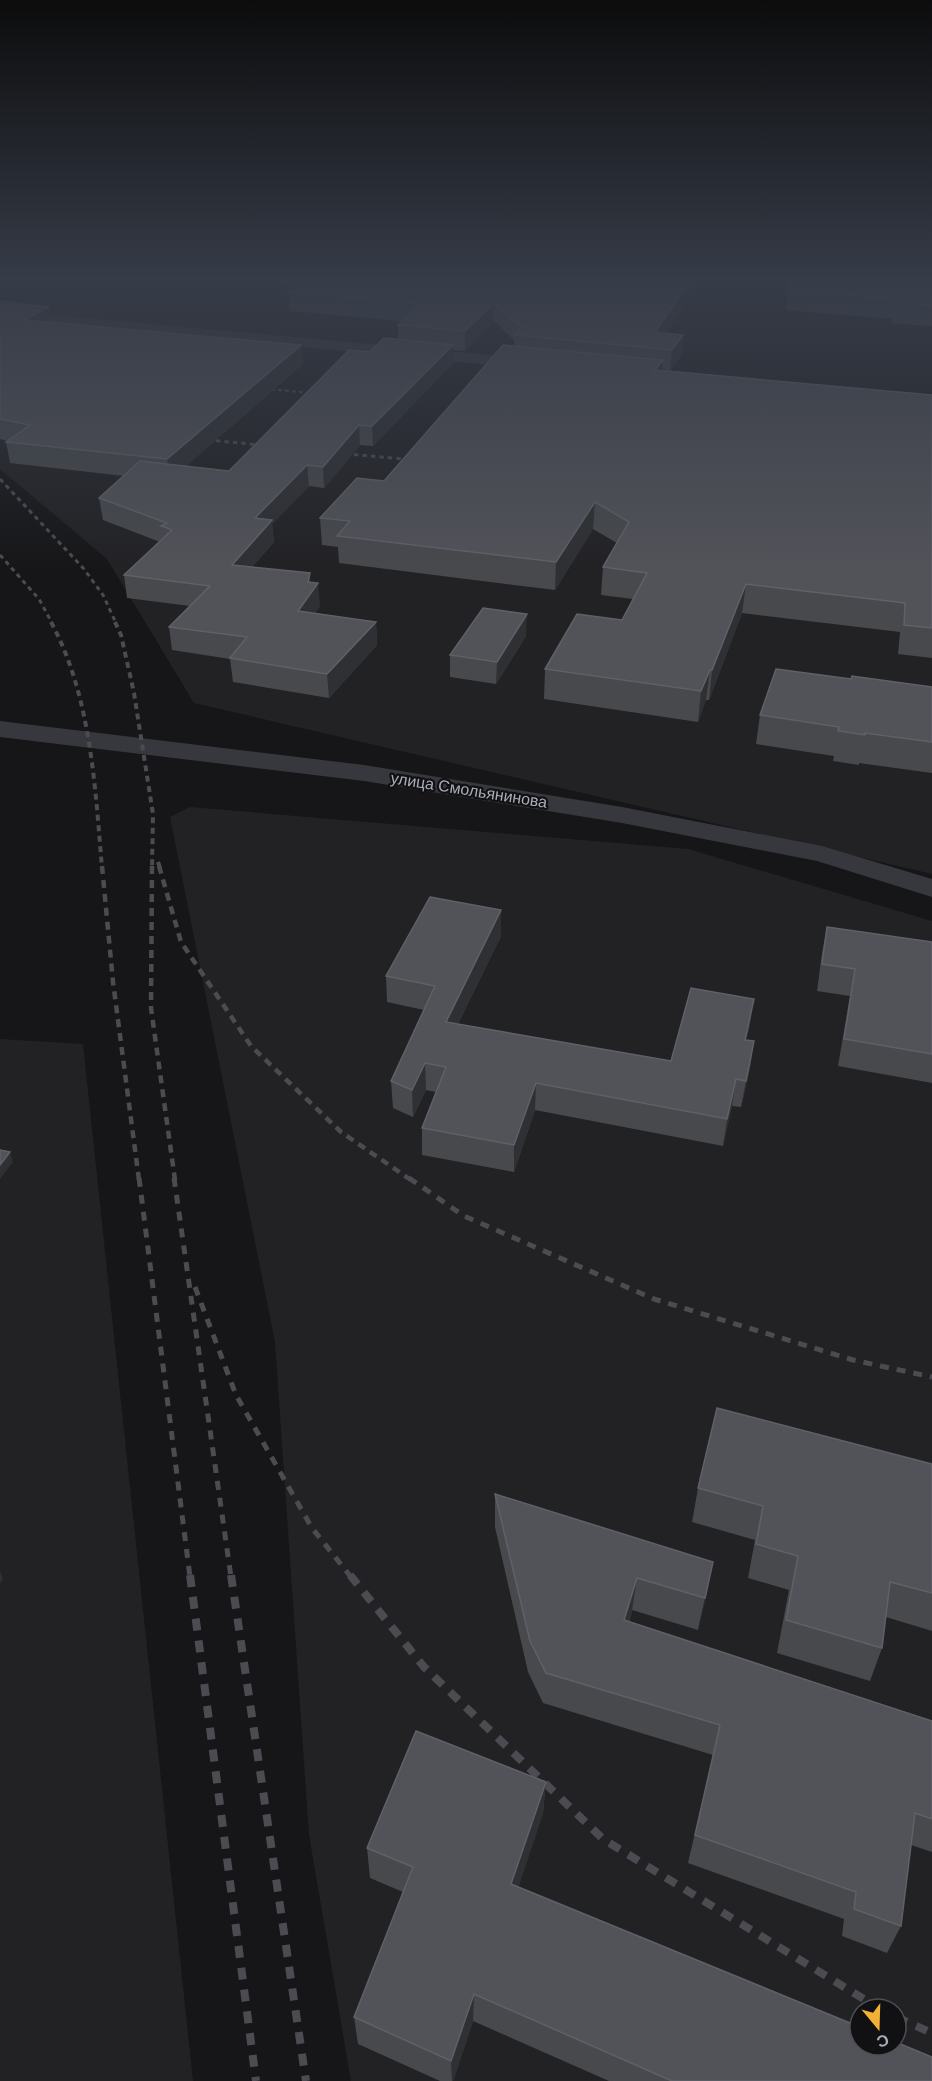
<svg xmlns="http://www.w3.org/2000/svg" width="932" height="2081" font-family="'DM Sans',sans-serif">
<style>
.built{fill:#222225;fill-rule:evenodd}
.lines{fill:none;stroke-linecap:round;stroke-linejoin:round}
.minor{fill:#37383d;fill-rule:evenodd}
.tertiary{fill:#37383d;fill-rule:evenodd}
.rail-far5{stroke:#4a4c52;stroke-width:2;stroke-dasharray:4 3;stroke-linecap:butt}
.rail-far4{stroke:#4a4c52;stroke-width:3;stroke-dasharray:4.5 4;stroke-linecap:butt}
.rail-far3{stroke:#4a4c52;stroke-width:4;stroke-dasharray:6 4.5;stroke-linecap:butt}
.rail-far2{stroke:#4a4c52;stroke-width:4.5;stroke-dasharray:8 6;stroke-linecap:butt}
.rail-far1{stroke:#4a4c52;stroke-width:5;stroke-dasharray:9 8;stroke-linecap:butt}
.rail{stroke:#4a4c52;stroke-width:8;stroke-dasharray:12 10;stroke-linecap:butt}
.wall{fill:#47494d}
.shaded-wall{fill:#2f3033}
.building{fill:#525359;stroke:#5f6168;stroke-width:1.5}
.labels{text-anchor:middle;dominant-baseline:central;stroke-width:4.5;stroke-linejoin:round;paint-order:stroke}
.street-label{font-size:16px;fill:#a8adb8;stroke:#111113}
</style>
<rect width="100%" height="100%" fill="#161618"/>
<g class="built">
<path d="M0 279H932V874L194 703 107 559 0 469Z"/>
<path d="M190 807 688 849 932 921V2081H351L309 1835 275 1342 170 817ZM860 2009H896V2045H860Z"/>
<path d="M0 1039 83 1044 193 2081H0Z"/>
</g>
<g class="lines">
<path class="minor" d="M0 310 533 359 541 364 533 369 0 318Z"/>
<path class="tertiary" d="M0 721 364 765 622 807 822 846 932 879V897L817 861 622 823 364 781 0 737Z"/>
<path class="rail-far5" d="M257 388 322 394"/>
<g class="rail-far4">
<path d="M199 439 271 446"/>
<path d="M337 453 415 460"/>
<path d="M0 479 84 569 103 595 116 623"/>
<path d="M0 555 39 599 52 623"/>
</g>
<g class="rail-far3">
<path d="M51 622C91 696 95 786 102 868"/>
<path d="M115 622 121 635 134 693 153 814 152 868"/>
<path d="M158 862 160 868"/>
</g>
<g class="rail-far2">
<path d="M102 866 113 982 139 1180"/>
<path d="M152 866 151 1008 175 1180"/>
<path d="M159 866 181 942 251 1046 341 1132 411 1180"/>
</g>
<g class="rail-far1">
<path d="M139 1178 190 1577"/>
<path d="M174 1178 231 1577"/>
<path d="M409 1178 464 1216 654 1299 853 1360 932 1377"/>
<path d="M195 1287 236 1395 312 1528 351 1577"/>
</g>
<g class="rail">
<path d="M190 1575 256 2081"/>
<path d="M231 1575 306 2081"/>
<path d="M350 1575 424 1667 603 1839 880 2009"/>
<path d="M896 2017 932 2033"/>
</g>
</g>
<g class="wall">
<path d="M278 279H701L666 333 683 335 681 355 670 370 662 369V370L932 395V658L898 654 900 632 742 613 709 700H706L698 722 544 699 545 669 622 620 633 599 601 595 603 567 617 543 593 529 555 590 339 563 338 547 322 545 320 518 384 481 514 346V340L494 321 465 351 453 350V363L373 446 360 445 324 488 309 486 272 524 274 542 252 567 310 582 320 606 315 613 376 622 377 645 329 698 233 682 230 659 172 650 169 627 190 606 127 598 124 575 160 542 103 520 99 498 124 476 10 463 6 442 8 441 0 439V301L48 307 51 322 301 345 303 364 186 466 229 471 369 352 398 340V325L402 321 290 311 288 292 298 286 279 284Z"/>
<path d="M932 279V326L891 323 892 319 786 310 788 290Z"/>
<path d="M526 636 496 684 450 677V655Z"/>
<path d="M851 679 932 687V773L859 763V765L833 761 834 756 756 744 760 715Z"/>
<path d="M827 927 932 942V1083L838 1066 850 996 817 991 822 953Z"/>
<path d="M501 936 458 1024 671 1061 750 1025 746 1040 754 1041 750 1068 741 1107 732 1106 723 1146 535 1110 514 1172 422 1155V1128L436 1092 426 1090 413 1117 393 1108 391 1081 424 1010 387 1002 386 976Z"/>
<path d="M932 1464V1631L886 1617 882 1648 870 1681 777 1653 789 1590 748 1578 755 1540 692 1522 698 1488Z"/>
<path d="M495 1494 713 1562 698 1630 632 1610 629 1622 932 1721V1852L911 1845 901 1926 887 1953 842 1936 844 1919 688 1863 713 1755 543 1703 528 1672 495 1527Z"/>
<path d="M546 1782 543 1813 518 1887 932 2081H609L473 2021 453 2081H440L358 2044 354 2017 403 1892 370 1878 367 1848Z"/>
</g>
<g class="shaded-wall">
<path d="M691 279H701L656 348 655 332Z"/>
<path d="M494 303V321L465 351V331Z"/>
<path d="M48 307 51 325 25 320Z"/>
<path d="M683 335 681 355 670 370 672 350Z"/>
<path d="M301 345 303 364 170 480 167 459Z"/>
<path d="M453 345V363L373 446 372 426Z"/>
<path d="M663 360 661 383 655 370Z"/>
<path d="M359 425 360 445 324 488 323 467Z"/>
<path d="M307 465 309 486 272 524 274 542 234 587 232 565 255 518Z"/>
<path d="M595 502 593 529 555 590 556 562Z"/>
<path d="M310 573 311 593 318 583 320 606 300 634 298 611 308 582Z"/>
<path d="M746 584 742 613 709 700 712 670Z"/>
<path d="M527 614 526 636 496 684 497 662Z"/>
<path d="M376 622 377 645 329 698 327 674Z"/>
<path d="M710 670 706 700 698 722 701 691Z"/>
<path d="M501 910V936L446 1049V1022Z"/>
<path d="M754 999 750 1025 740 1066 745 1040Z"/>
<path d="M754 1041 750 1068 741 1107 746 1081Z"/>
<path d="M425 1063 426 1090 413 1117 412 1090Z"/>
<path d="M736 1079 732 1106 723 1146 727 1119Z"/>
<path d="M536 1083 535 1110 514 1172V1145Z"/>
<path d="M10 1152 13 1162 0 1179V1165Z"/>
<path d="M713 1562 707 1594 698 1630 705 1598Z"/>
<path d="M0 1571 3 1579 0 1584Z"/>
<path d="M637 1578 632 1610 619 1651 624 1620Z"/>
<path d="M546 1782 543 1813 510 1913 511 1884Z"/>
<path d="M474 1994 473 2021 453 2081H452L451 2061Z"/>
</g>
<g class="building">
<path d="M307 279H691L655 332 683 335 672 350 514 335 521 327 494 303 465 331 398 325 422 304 288 292Z"/>
<path d="M794 279H932V306L894 302 896 299 788 290Z"/>
<path d="M0 301 48 307 25 320 301 345 167 459 6 442 30 425 0 419Z"/>
<path d="M384 338 453 345 372 426 359 425 323 467 307 465 255 518 272 520 232 565 310 573 308 582 318 583 298 611 376 622 327 674 230 658 247 637 169 627 210 586 124 575 172 530 161 526 167 523 99 498 140 461 229 471 349 350 369 352Z"/>
<path d="M503 345 663 360 655 370 932 395V628L904 625 905 603 746 584 712 670H710L701 691 545 669 577 614 622 620 647 573 603 567 629 522 595 502 556 562 337 536 350 521 320 518 357 478 384 481Z"/>
<path d="M483 608 527 614 497 662 450 655Z"/>
<path d="M776 669 851 679 852 676 932 687V742L865 733V735L838 731 839 727 760 715Z"/>
<path d="M430 897 501 910 446 1022 671 1061 691 988 754 999 745 1040 754 1041 746 1081 736 1079 727 1119 536 1083 514 1145 422 1128 446 1067 425 1063 412 1090 391 1081 435 986 386 976Z"/>
<path d="M827 927 932 942V1054L844 1039 855 969 822 964Z"/>
<path d="M0 1150 10 1152 0 1165Z"/>
<path d="M717 1408 932 1464V1593L890 1582 882 1648 786 1620 798 1556 756 1544 763 1506 698 1488Z"/>
<path d="M495 1494 713 1562 705 1598 637 1578 624 1620 932 1721V1819L915 1813 901 1926 854 1909 856 1892 695 1835 720 1725 546 1673 530 1641Z"/>
<path d="M416 1731 546 1782 511 1884 860 2027V2045H896V2042L932 2057V2081H672L474 1994 451 2061 354 2017 413 1867 367 1848Z"/>
</g>
<linearGradient id="sky" x2="0" y2="1"><stop stop-color="#0c0c0d"/><stop offset="0.49" stop-color="#363c48"/><stop offset="1" stop-color="#363c48" stop-opacity="0"/></linearGradient>
<rect width="932" height="570" fill="url(#sky)"/>
<g class="labels">
<g class="street-label">
<text transform="translate(469 790) rotate(9)">улица Смольянинова</text>
</g>
</g>
<g transform="translate(878 2027) rotate(161)"><circle r="28" fill="#111113" stroke="#4d4f55" stroke-width="1.5"/>
<path d="M0-4.5L10 22L0 15L-10 22Z" fill="#f2b134"/>
<text y="-9" font-size="16" font-weight="bold" text-anchor="middle" fill="#a8adb8">С</text>
</g>
</svg>
